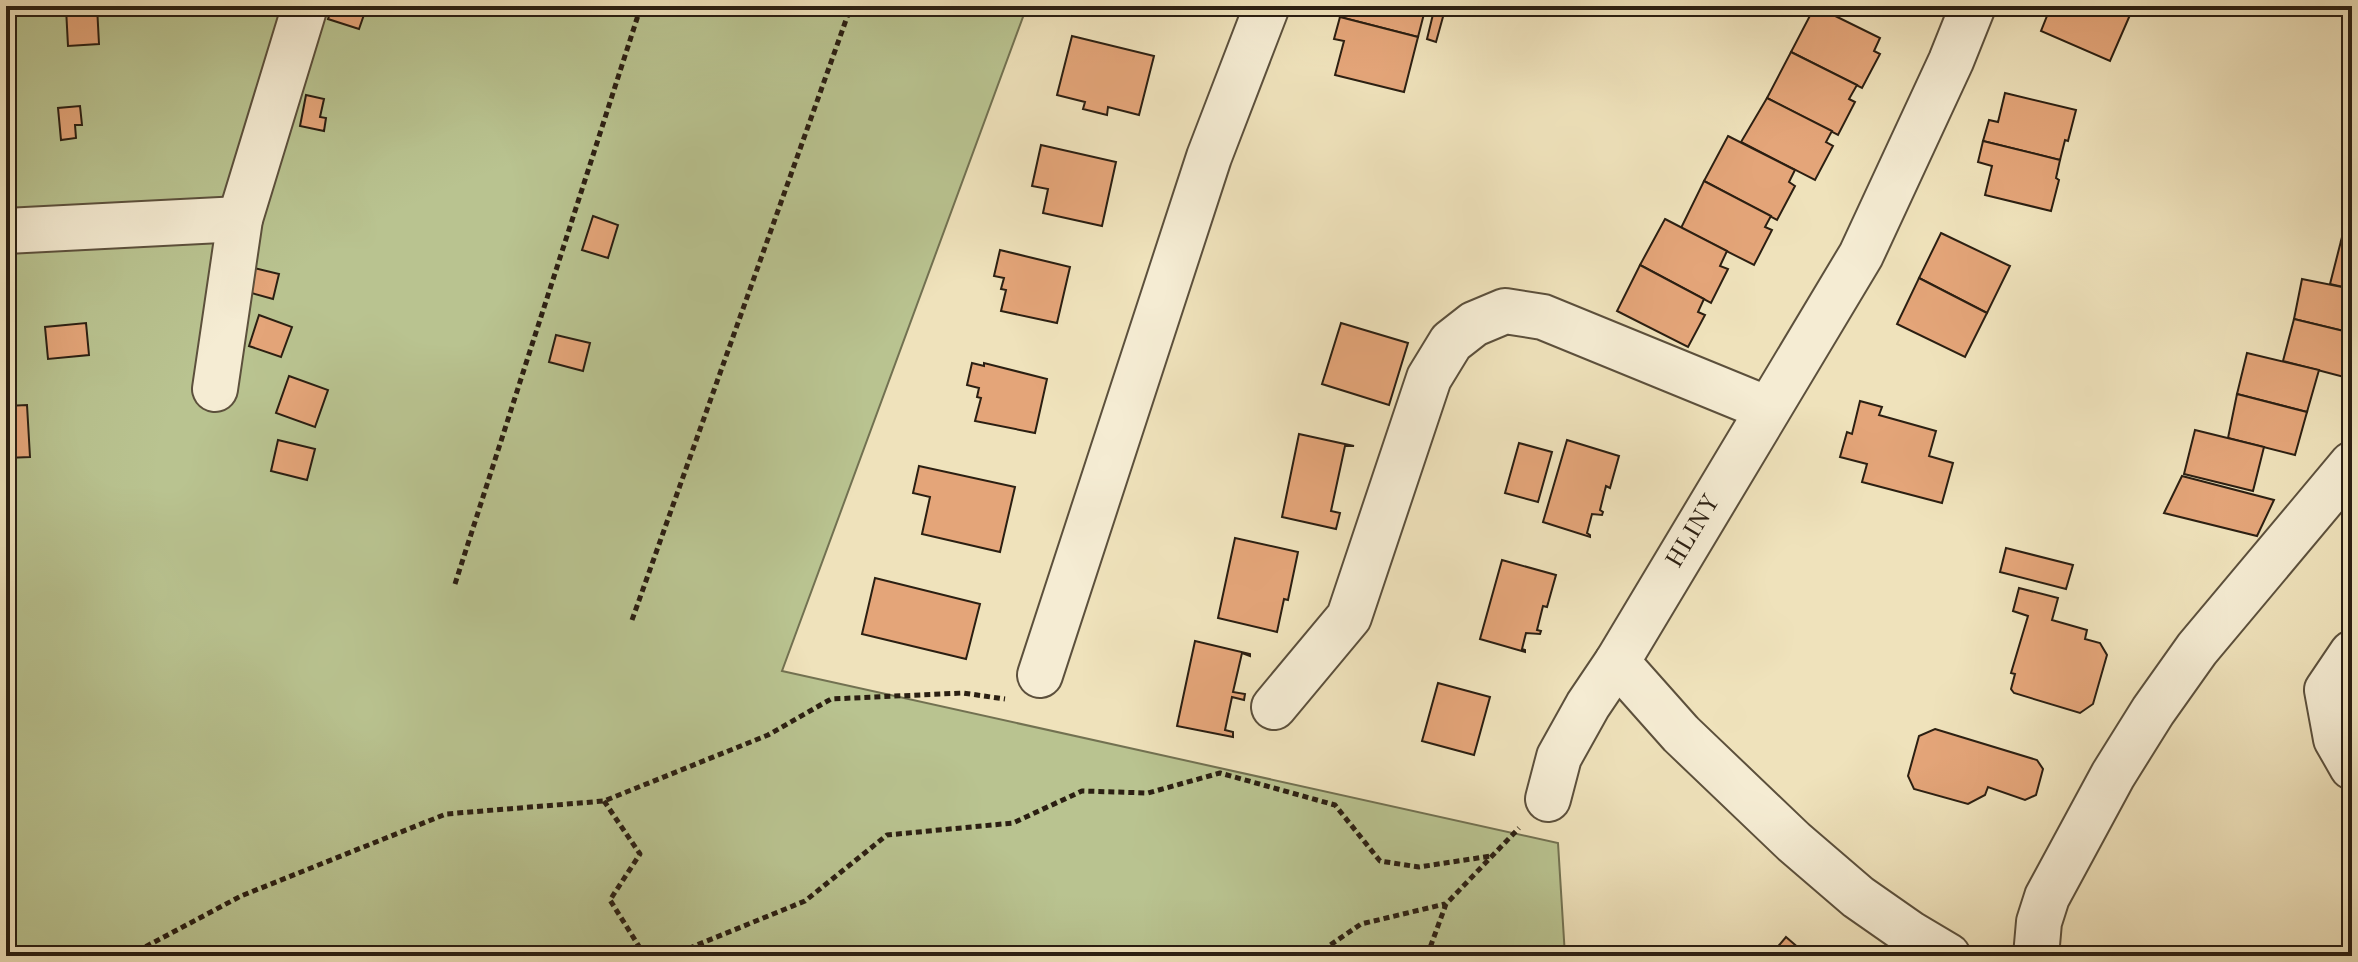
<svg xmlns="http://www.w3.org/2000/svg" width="2358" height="962" font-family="'Old Standard TT',serif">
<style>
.green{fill:#b9c390;stroke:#727151;stroke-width:2}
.building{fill:#e4a579;stroke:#2b1f12;stroke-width:2}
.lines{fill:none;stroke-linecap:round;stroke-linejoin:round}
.minor-casing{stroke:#5c503c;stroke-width:48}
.path{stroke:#2b1f12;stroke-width:5;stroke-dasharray:6 4;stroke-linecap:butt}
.minor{stroke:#f5ecd3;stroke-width:44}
.labels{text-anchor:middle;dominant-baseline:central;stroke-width:8;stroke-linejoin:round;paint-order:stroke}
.street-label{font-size:24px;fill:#2b1f12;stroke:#f5ecd3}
</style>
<rect width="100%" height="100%" fill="#efe2bb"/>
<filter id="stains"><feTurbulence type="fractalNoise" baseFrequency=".0025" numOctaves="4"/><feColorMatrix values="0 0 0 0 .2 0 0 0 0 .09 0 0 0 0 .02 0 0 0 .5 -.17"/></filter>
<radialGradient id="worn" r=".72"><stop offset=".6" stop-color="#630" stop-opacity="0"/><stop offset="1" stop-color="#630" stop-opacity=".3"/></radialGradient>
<path class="green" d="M6 6H1027L782 671 1558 843 1565 956H6Z"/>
<g class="building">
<path d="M97 6 99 44 68 46 66 8Z"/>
<path d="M333 6H367L359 29 328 19Z"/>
<path d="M1343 6H1426L1418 37 1340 17Z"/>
<path d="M1435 6H1446L1436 42 1427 39Z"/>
<path d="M1815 6 1880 38 1874 51 1880 54 1862 88 1791 52Z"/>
<path d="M2051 6H2107L2130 15 2110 61 2041 31Z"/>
<path d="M2107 6H2134L2130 15Z"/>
<path d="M1340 17 1418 37 1404 92 1335 75 1344 41 1334 39Z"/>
<path d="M1072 36 1154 56 1139 115 1108 107 1107 115 1083 109 1085 102 1057 95Z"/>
<path d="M1791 52 1857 85 1849 99 1855 102 1838 135 1767 98Z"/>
<path d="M2005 93 2076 110 2068 141 2065 140 2060 160 1983 141 1989 120 1998 122Z"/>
<path d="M306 95 324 99 320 117 326 118 324 131 300 126Z"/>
<path d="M1767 98 1832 131 1826 142 1833 146 1815 180 1741 142Z"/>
<path d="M80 106 82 125H75L76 138 61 140 58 108Z"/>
<path d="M1728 136 1795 170 1789 182 1795 186 1777 220 1704 181Z"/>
<path d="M1983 141 2060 160 2056 178 2059 180 2051 211 1985 195 1992 166 1978 162Z"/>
<path d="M1041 145 1116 162 1102 226 1043 213 1048 189 1032 186Z"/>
<path d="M1704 181 1771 216 1765 227 1772 230 1754 265 1681 228Z"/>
<path d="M2352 198V244L2341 241Z"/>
<path d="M593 216 618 225 608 258 582 250Z"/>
<path d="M1665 219 1727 251 1720 266 1728 269 1711 303 1640 265Z"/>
<path d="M1941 233 2010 266 1987 313 1919 278Z"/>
<path d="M2341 241 2352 244V289L2330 284Z"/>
<path d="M1000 250 1070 267 1057 323 1001 311 1006 290 1001 289 1004 278 994 276Z"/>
<path d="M1640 265 1704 299 1698 312 1705 315 1688 347 1617 311Z"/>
<path d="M254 268 279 274 273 299 248 292Z"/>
<path d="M1919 278 1987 313 1965 357 1897 324Z"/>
<path d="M2302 279 2352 289V333L2294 319Z"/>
<path d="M259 315 292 327 281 357 249 346Z"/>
<path d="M2294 319 2352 333V364L2348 378 2283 361Z"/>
<path d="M86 323 89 355 48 359 45 327Z"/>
<path d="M1341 323 1408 343 1389 405 1322 384Z"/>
<path d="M556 335 590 343 583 371 549 362Z"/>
<path d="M2247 353 2319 370 2307 412 2237 394Z"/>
<path d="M972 363 984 366V363L1047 379 1035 433 975 421 981 398 977 397 979 388 967 385Z"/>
<path d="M289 376 328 390 315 427 276 413Z"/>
<path d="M2237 394 2307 412 2295 455 2228 438Z"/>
<path d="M1860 401 1882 407 1879 415 1936 431 1929 456 1953 463 1942 503 1862 482 1867 464 1840 457 1847 432 1852 434Z"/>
<path d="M27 405 30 457 6 458V406Z"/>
<path d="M2195 430 2264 447 2253 491 2184 474Z"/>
<path d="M1299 434 1354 446H1345L1331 511 1340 513 1336 529 1282 517Z"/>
<path d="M278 440 315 449 307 480 271 471Z"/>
<path d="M1567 440 1619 456 1610 488 1606 486 1600 510 1603 512 1602 515 1592 514 1587 533 1590 535V537L1543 522Z"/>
<path d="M1519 443 1552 452 1538 502 1505 493Z"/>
<path d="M919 466 1015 487 1000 552 922 534 930 497 913 493Z"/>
<path d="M2182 476 2274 500 2257 536 2164 513Z"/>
<path d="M1235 538 1298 552 1288 600 1284 599 1277 632 1218 618Z"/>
<path d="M2006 548 2073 565 2066 589 2000 572Z"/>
<path d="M1502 560 1556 575 1547 607 1543 606 1537 630 1541 631 1540 634 1526 633 1522 649 1525 650V652L1480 639Z"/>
<path d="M875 578 980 604 966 659 862 634Z"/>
<path d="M2019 588 2058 598 2052 620 2087 630 2085 639 2100 643 2107 655 2093 704 2080 713 2014 693 2011 689 2015 674 2011 673 2028 616 2013 611Z"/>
<path d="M1195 641 1250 654V656L1242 653 1233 692 1245 694 1244 700 1232 697 1225 730 1233 732V737L1177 726Z"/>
<path d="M1438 683 1490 697 1474 755 1422 741Z"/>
<path d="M1935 729 2037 760 2043 769 2036 795 2025 800 1988 787 1985 795 1968 804 1914 789 1908 776 1919 736Z"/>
<path d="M1786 937 1808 956H1770Z"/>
</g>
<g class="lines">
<g class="minor-casing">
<g id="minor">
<path d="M6 231 240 219"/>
<path d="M215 389 240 219 305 6"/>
<path d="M2352 653 2327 690 2336 739 2352 767"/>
<path d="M1040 675 1209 157 1267 6"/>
<path d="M1274 707 1349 617 1429 378 1451 342 1474 324 1505 311 1543 317 1768 409"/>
<path d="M1548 799 1559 757 1588 705 1617 662"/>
<path d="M1948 956 1911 934 1858 897 1794 842 1681 734 1617 662 1861 255 1951 61 1973 6"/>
<path d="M2036 956 2039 922 2047 897 2113 775 2153 711 2197 649 2352 464"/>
</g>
</g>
<g class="path">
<path d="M455 584 641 6"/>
<path d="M632 620 851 6"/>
<path d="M604 801 640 854 610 900 645 956"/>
<path d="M128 956 241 896 446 814 604 801 768 735 831 699 963 693 1005 699"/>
<path d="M670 956 805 901 887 835 1013 823 1082 791 1148 793 1220 773 1335 805 1380 861 1419 867 1491 856"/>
<path d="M1314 956 1361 924 1445 904"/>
<path d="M1427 956 1446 904 1519 828"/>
</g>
<use href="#minor" class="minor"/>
</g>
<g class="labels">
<g class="street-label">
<text transform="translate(1694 532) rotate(-59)">HLINY</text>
</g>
</g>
<rect width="2358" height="962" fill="none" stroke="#efe2bb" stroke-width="32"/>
<rect x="8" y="8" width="2342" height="946" fill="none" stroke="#2b1f12" stroke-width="4"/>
<rect x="16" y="16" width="2326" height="930" fill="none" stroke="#2b1f12" stroke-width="2"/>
<rect width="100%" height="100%" filter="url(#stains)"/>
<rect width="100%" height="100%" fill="url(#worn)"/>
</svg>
